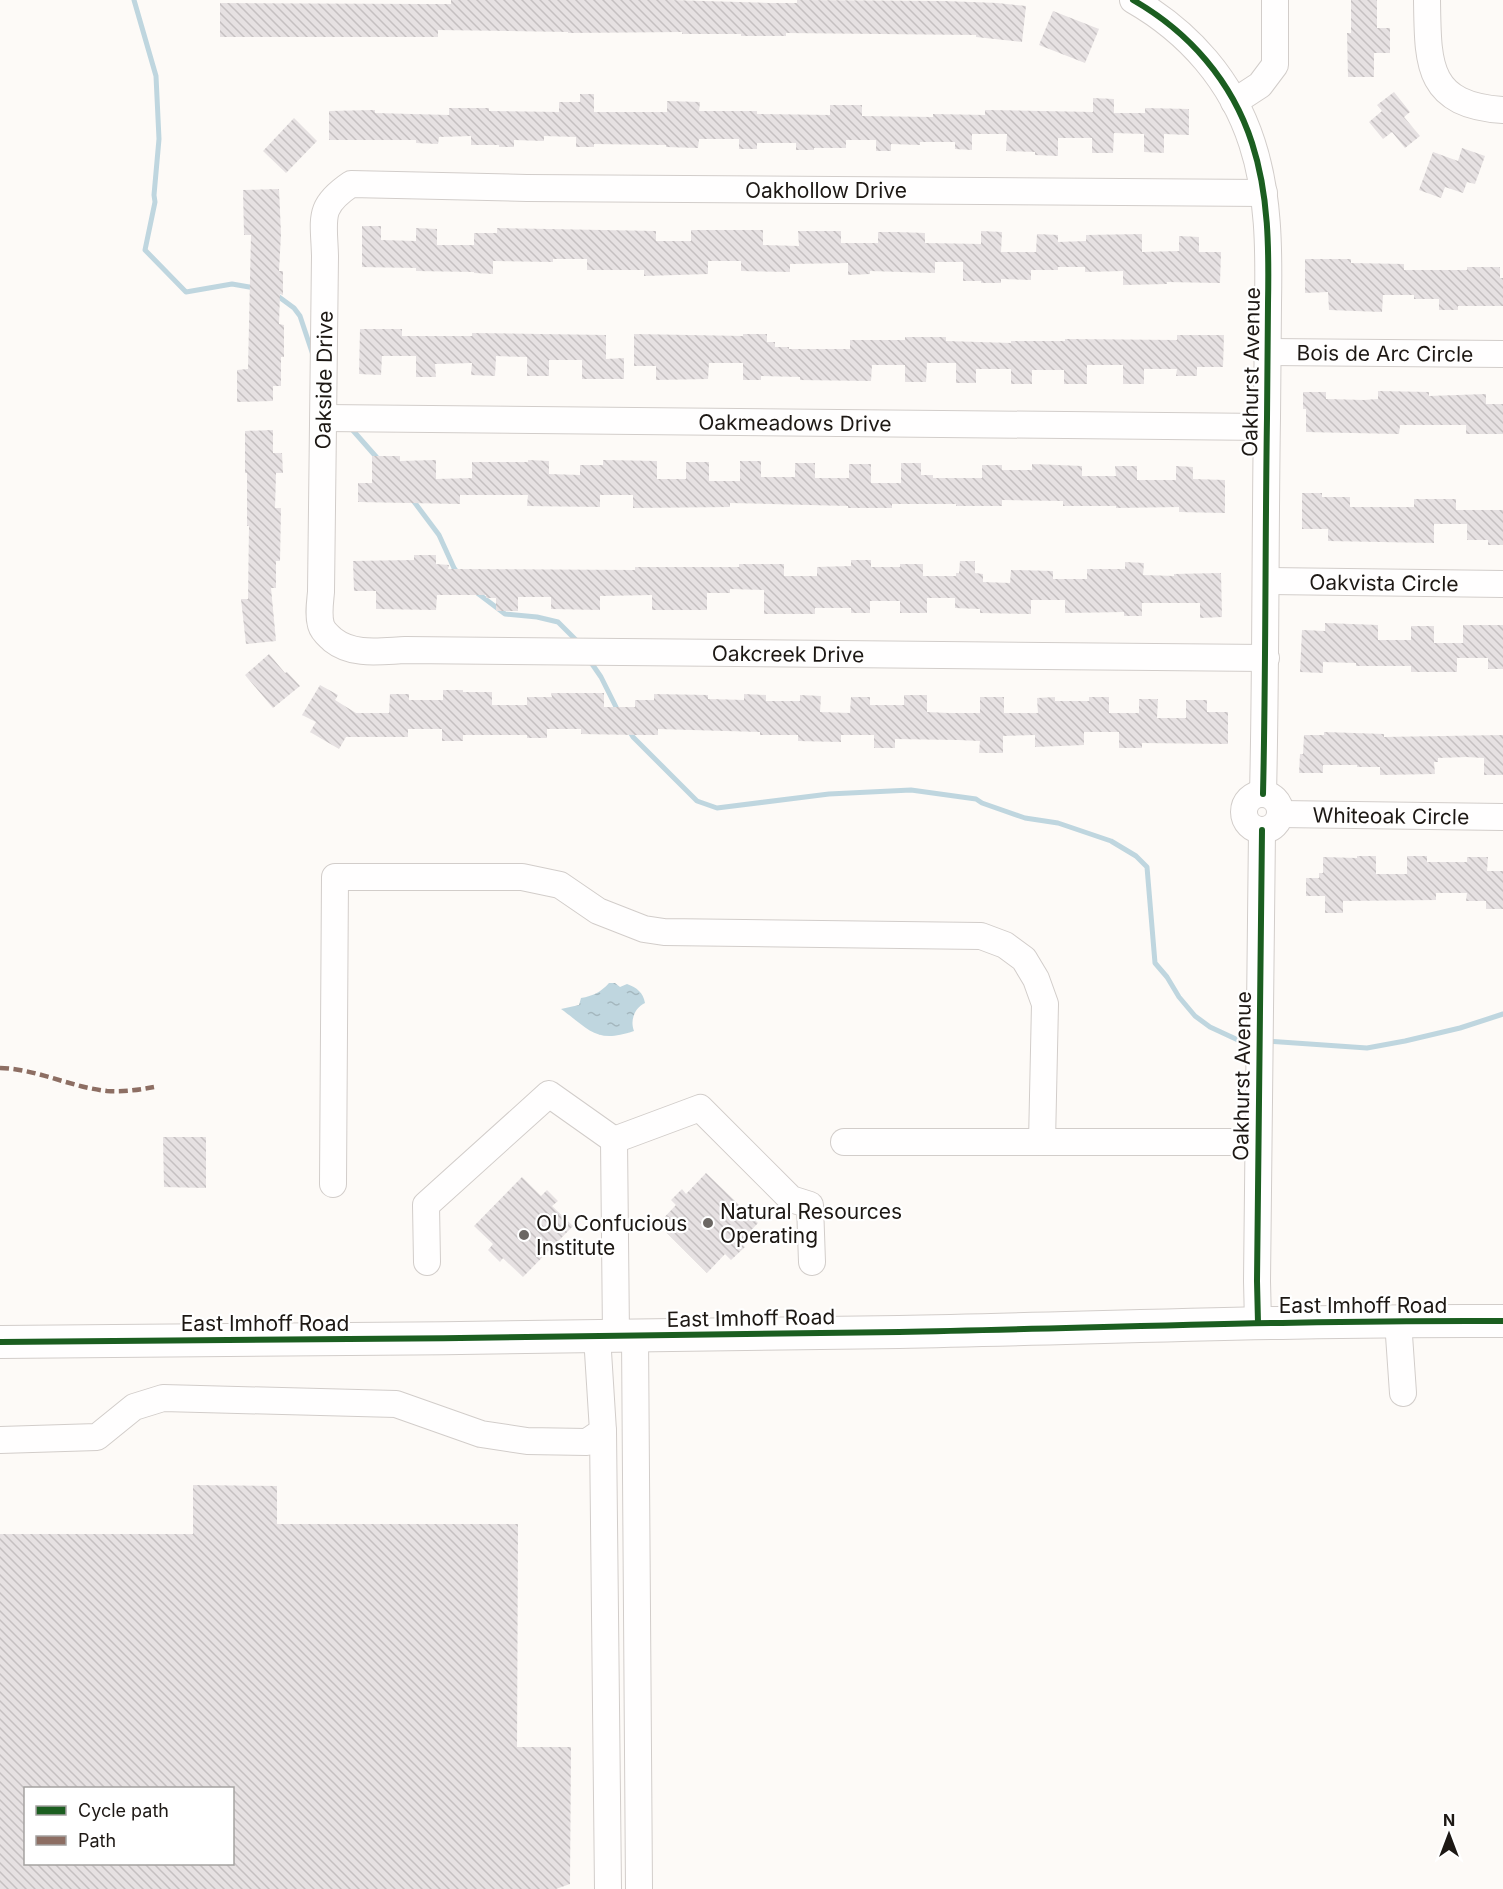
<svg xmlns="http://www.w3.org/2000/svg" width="1503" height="1889" font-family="Inter,sans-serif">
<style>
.water{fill:url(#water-ripples)}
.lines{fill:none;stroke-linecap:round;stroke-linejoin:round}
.stream{stroke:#bfd6df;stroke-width:5}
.building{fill:url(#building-back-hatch);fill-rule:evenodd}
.minor-casing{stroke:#d2cdca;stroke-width:28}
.major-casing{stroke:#d2cdca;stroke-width:34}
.minor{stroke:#fffefe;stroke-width:26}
.major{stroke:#fffefe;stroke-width:32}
.quiet{stroke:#8d6e63;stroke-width:4.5;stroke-dasharray:9 4.5;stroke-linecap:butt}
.cycleway-casing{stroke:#fff;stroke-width:10}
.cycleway{stroke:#1b5e20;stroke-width:6}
.poi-dot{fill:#6b6763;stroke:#fff;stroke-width:2}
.labels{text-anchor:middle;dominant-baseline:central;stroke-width:4.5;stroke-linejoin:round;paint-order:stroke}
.street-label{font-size:21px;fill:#1d1814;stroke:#fff}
.poi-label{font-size:21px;fill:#1d1814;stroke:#fff;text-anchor:start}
</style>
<defs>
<pattern id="water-ripples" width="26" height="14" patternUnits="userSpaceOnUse" patternTransform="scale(1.5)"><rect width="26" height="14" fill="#bfd6df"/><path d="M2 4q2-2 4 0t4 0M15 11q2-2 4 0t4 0" fill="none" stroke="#a4b7be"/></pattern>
<pattern id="building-back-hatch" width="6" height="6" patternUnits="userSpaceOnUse" patternTransform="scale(1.5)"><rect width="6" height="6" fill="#e6e1e2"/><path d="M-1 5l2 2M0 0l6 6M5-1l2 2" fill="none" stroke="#c5c0c1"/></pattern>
</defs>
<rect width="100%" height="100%" fill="#fdfaf7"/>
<path class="water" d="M609 983H615L620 987 627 984C637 988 643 992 645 1003 634 1008 630 1021 634 1031 596 1044 590 1030 561 1009L579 1005 581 998C593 996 601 992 609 983Z"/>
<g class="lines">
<g class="stream">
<path d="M134 0 156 76 159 139 154 195 155 202 145 250 186 292 232 284 255 288"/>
<path d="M275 294 294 308 300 316 313 355"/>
<path d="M349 426 379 460"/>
<path d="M412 499 439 535 454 568 459 575"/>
<path d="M476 592 505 614 537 617 558 622 579 643"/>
<path d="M590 661 601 677 619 713"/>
<path d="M628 729 633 737 697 801 717 808 829 794 911 790 976 799 982 803 1025 818 1058 823 1111 841 1136 856 1147 867 1155 963 1167 977 1179 997 1195 1016 1210 1027 1238 1040H1254"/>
<path d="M1266 1041 1367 1048 1405 1041 1460 1028 1503 1014"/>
</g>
</g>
<g class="building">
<path d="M451 0H670L769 3H797V0L944 1 997 3 1026 6 1022 42 976 37V35L786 33V36H741V34H682V32L568 33V32L438 30V37H220V3L421 4H451Z"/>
<path d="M1351 0H1377V28H1390V53H1374V77H1348L1347 33H1351Z"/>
<path d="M1053 11 1099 29 1085 63 1039 45Z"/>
<path d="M1394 92 1410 112 1404 117 1420 136 1405 148 1392 132 1383 139 1369 122 1382 111 1377 105Z"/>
<path d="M580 94H594V112H667V101L700 102 699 111H757V114L830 115V105H862V116L933 117V114L985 115V110L1093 112V98L1114 99V113H1145V108L1189 109V135L1164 134V153L1144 152V134L1114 133 1113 153H1092V138H1058V156L1035 155V152L1006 151 1007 134H972V150L955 149V142H920V145L891 144V151H876V140H846V148H814V150H796V143H757V149H739V139H699L698 148 666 147V145L594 144V147H576V137L544 136V141L514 140V147H499V145H471V136L439 137 438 144 416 143V140H329V111L375 110V113L449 115V108H489V111L559 112V102H580Z"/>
<path d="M294 118 317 141 286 173 263 151Z"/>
<path d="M1462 148 1485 156 1475 184 1467 182 1463 193 1445 187 1441 198 1419 190 1433 152 1458 161Z"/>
<path d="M279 189 281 234 279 271H283V295L280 294 279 324 284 325V357H281V386H273V401L237 402V370L248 369 251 235H244L243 190Z"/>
<path d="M362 226H381V240L416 241V228L437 229V245H474V233H497V228L656 231V241H691V230H763V245L799 246 798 231H841V243H878V232H897L925 233V243L981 244V231L1002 232 1001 252H1036L1037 234 1058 235V242L1086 241V235L1142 234V252L1179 251V236L1199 237V252H1221L1220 283 1167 282V284L1123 285V271L1085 272V267H1058V270H1031V280L1001 279V283H981V281H963V262H935V273L870 271V274L848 275V263L790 264V272L741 271V261H708V274L644 276V270H587V259H553V262L493 261V274L474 273V272L416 271V268L362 267Z"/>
<path d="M1305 259H1351V263L1404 264V270H1467V267H1500V278H1503V306H1458V310H1439V299H1414V295H1383L1382 312 1329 310 1328 292 1305 293Z"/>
<path d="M360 329H402V336H472V333L606 335V359L624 358V379H582V360H549V376H527V357L496 356 495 376 471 375 472 363 435 364 436 377H416V356H382L381 375 359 374Z"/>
<path d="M634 334 743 336V334H767V342H775V347H789V349H850V340H905V337H946V341L1011 343V341H1065V339L1177 340V335H1224L1223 367H1197V376H1176L1177 369H1144V384H1123V365H1087V384H1064V370H1032V384H1011V369H976V383H956V363H927L926 382H905V365H872L871 381 800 380V377L761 376V380H743V363H709L708 379 656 380V366H634Z"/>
<path d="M1378 391 1429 392V396L1486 394V404H1503V434H1466V425H1400L1399 434 1306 432V409H1303V392H1326V399L1364 400 1378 399Z"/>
<path d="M273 430V453H282L283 473H276L275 508H281L280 561H276V588H271L276 641 246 644 241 599H248L249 526H247V473H245V431Z"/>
<path d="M372 456H400V461L436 460V479L472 478V462H528V460L549 461V474L580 475V465H603V460L657 461V479H686V462H709V481H740V461H761V477H795V463H815V478H849V464H871V483H901V463H921V475H933V478H982V465H1002V470H1032V464L1082 466V476H1116L1115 466H1137V480H1176V466L1193 467V479L1225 480V513L1179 512V507L1116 508V506H1063V501L1002 500V506H956V504H892V508H848V506L730 503V507L633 508V495H600V507L527 506 528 495H460V504L358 502V483H372Z"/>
<path d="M1302 493H1322V497H1350V507H1414V499H1456V510H1503V545H1488V540H1467V524H1434V543L1328 541V529H1302Z"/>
<path d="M414 555H436V564L449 565 448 569 635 570V567H739V564H784V576H817V567L851 566V560H871V567H900V564H923V576H956V573H959L960 561H975V573L983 574V582L1010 583 1011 570 1053 571V579H1087V569H1125V562L1144 563 1143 575 1174 576V574L1221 573 1222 617 1200 618V603H1142V616H1124V612L1065 613V600H1031V614L980 613V609L955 608V598H927V613H900V601H870V613H851V608H815V614H764V590L730 589V593H707V610H652V595L600 596V610L551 609V597H518V611H496V598H486V595H437L436 610 376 609V591H354L353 561 414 560Z"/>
<path d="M1325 623 1378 625V640H1411V626H1434V643H1463V625H1503V669H1488V658H1457V672H1411V666H1356V663L1323 662V673L1300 672 1302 630 1325 631Z"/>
<path d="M269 654 285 673 287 672 300 686 273 708 245 675Z"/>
<path d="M320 685 338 695 335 700 356 713H389L390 694H409V700H443V690H463V692H492V705H527V697H552L551 693H604V707H635V700H654V694L708 695V699L744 700V694L766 695V701H800V695L821 696 820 712 850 713 851 697H870V705H904V695H927V712L948 713H980V697H1004V713H1038L1037 698 1055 697V701H1089V697H1109V713H1139V699H1158L1157 718H1186V700H1207V712H1228V744L1142 743V748H1119V732H1084V745L1035 747V735L1003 736V753H979L980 741 958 740 895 739V748H874V735H841V742L798 741V735H760V732L658 729V735H635L581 734V729H547V738H527V735H463V741H442V729H408V737H346L339 749 310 732 316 722 302 715Z"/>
<path d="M1324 732 1384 734V737L1503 735V775H1484V758L1466 757 1438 758V762H1434L1435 774 1380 775V767H1357V765H1323V773H1299L1300 754H1303L1304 735H1324Z"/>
<path d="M1357 856H1376V874H1407V856H1427V862H1467V857H1488L1487 871H1503V909H1486V901H1466L1467 893H1436V900L1343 901V913H1325V896H1306V878H1319V873H1323V857L1357 858Z"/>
<path d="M163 1137H206V1188L164 1187Z"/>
<path d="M706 1173 758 1223 740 1242 745 1247 731 1260 725 1254 707 1273 658 1224 676 1205 671 1200 682 1189 686 1194Z"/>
<path d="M522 1177 541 1196 547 1190 558 1201 552 1206 573 1226 523 1277 503 1258 500 1262 488 1250 493 1244 474 1226Z"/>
<path d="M193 1485 277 1486V1524H518L517 1747H571L570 1884 556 1889H0V1534H193ZM26 1788H232V1863H26Z"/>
</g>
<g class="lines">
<g class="minor-casing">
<g id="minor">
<path d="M1133 0C1189 32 1232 81 1252 143 1269 195 1269 250 1268 304 1268 342 1267 380 1267 418 1265 543 1266 669 1263 794"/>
<path d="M1427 0C1428 64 1426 105 1503 110"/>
<path d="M1234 102 1260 85 1275 65V0"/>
<path id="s1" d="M1264 193 527 188 351 184C317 207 324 218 325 256L321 592C320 603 318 615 321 625 323 632 328 635 333 640 353 656 381 651 405 650L1266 658"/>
<path id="s2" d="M1267 352 1503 354"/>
<path id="s3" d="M324 418 1266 427"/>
<path id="s4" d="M1266 581 1503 584"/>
<circle cx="1262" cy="812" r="18"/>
<path id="s5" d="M1280 814 1503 817"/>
<path d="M844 1142H1258"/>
<path d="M333 1184 335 877H522L560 885 598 911 644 929 664 932 981 936 1005 945 1024 959 1036 979 1045 1004 1042 1142"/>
<path d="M427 1262 426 1205 549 1094 614 1140"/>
<path d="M1398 1321 1403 1393"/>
<path d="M1258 1323 1257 1281 1262 830"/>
<path d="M616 1336 614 1140 700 1108 791 1199 810 1205 812 1262"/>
<path d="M635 1336 639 1889"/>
<path d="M603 1431 608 1889"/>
<path d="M0 1440 97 1437 134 1407 163 1398 396 1404 481 1434 527 1441 587 1442 603 1431 597 1336"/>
</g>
</g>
<g class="major-casing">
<path id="major" d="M0 1342C300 1339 599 1338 899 1332 1100 1328 1301 1320 1503 1321"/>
</g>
<use href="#minor" class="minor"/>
<use href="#major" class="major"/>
<path class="quiet" d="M0 1068C37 1069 70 1087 107 1091 123 1092 138 1090 154 1087"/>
<g class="cycleway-casing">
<g id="cycleway">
<path d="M1133 0C1189 32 1232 81 1252 143 1269 195 1269 250 1268 304 1268 342 1267 380 1267 418 1265 543 1266 669 1263 794"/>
<path d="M1258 1323 1257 1281 1262 830"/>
<path d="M0 1342C300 1339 599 1338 899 1332 1100 1328 1301 1320 1503 1321"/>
</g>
</g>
<use href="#cycleway" class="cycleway"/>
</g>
<g class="poi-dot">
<circle cx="708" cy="1223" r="6"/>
<circle cx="524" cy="1235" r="6"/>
</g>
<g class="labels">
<g class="street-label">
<text x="826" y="190">Oakhollow Drive</text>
<text stroke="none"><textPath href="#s2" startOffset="118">Bois de Arc Circle</textPath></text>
<text transform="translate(1251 372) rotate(-89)">Oakhurst Avenue</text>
<text transform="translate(324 380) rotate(-89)">Oakside Drive</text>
<text stroke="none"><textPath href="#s3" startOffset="471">Oakmeadows Drive</textPath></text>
<text stroke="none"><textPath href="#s4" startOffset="118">Oakvista Circle</textPath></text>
<text stroke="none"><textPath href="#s1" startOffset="1842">Oakcreek Drive</textPath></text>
<text stroke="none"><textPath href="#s5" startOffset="111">Whiteoak Circle</textPath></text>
<text transform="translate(1242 1076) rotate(-89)">Oakhurst Avenue</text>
<text x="1363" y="1305">East Imhoff Road</text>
<text transform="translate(751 1318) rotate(-1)">East Imhoff Road</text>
<text x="265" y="1323">East Imhoff Road</text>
</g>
<g class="poi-label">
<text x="720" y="1211">Natural Resources<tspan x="720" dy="24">Operating</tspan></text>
<text x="536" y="1223">OU Confucious<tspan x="536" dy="24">Institute</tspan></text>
</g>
</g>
<rect x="24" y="1787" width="210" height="78" fill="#ffffff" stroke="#a5a3a1" stroke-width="1.5"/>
<rect x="36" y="1806" width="30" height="9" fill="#1b5e20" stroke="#a5a3a1" stroke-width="1.5"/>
<text x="78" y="1817" font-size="18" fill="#1d1814">Cycle path</text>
<rect x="36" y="1836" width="30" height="9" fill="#8d6e63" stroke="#a5a3a1" stroke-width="1.5"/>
<text x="78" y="1847" font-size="18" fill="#1d1814">Path</text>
<g transform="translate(1449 1835)" stroke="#ffffff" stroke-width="4.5" paint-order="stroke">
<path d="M0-4.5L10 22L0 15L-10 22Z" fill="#1d1814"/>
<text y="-9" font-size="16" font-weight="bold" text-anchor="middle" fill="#1d1814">N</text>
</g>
</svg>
